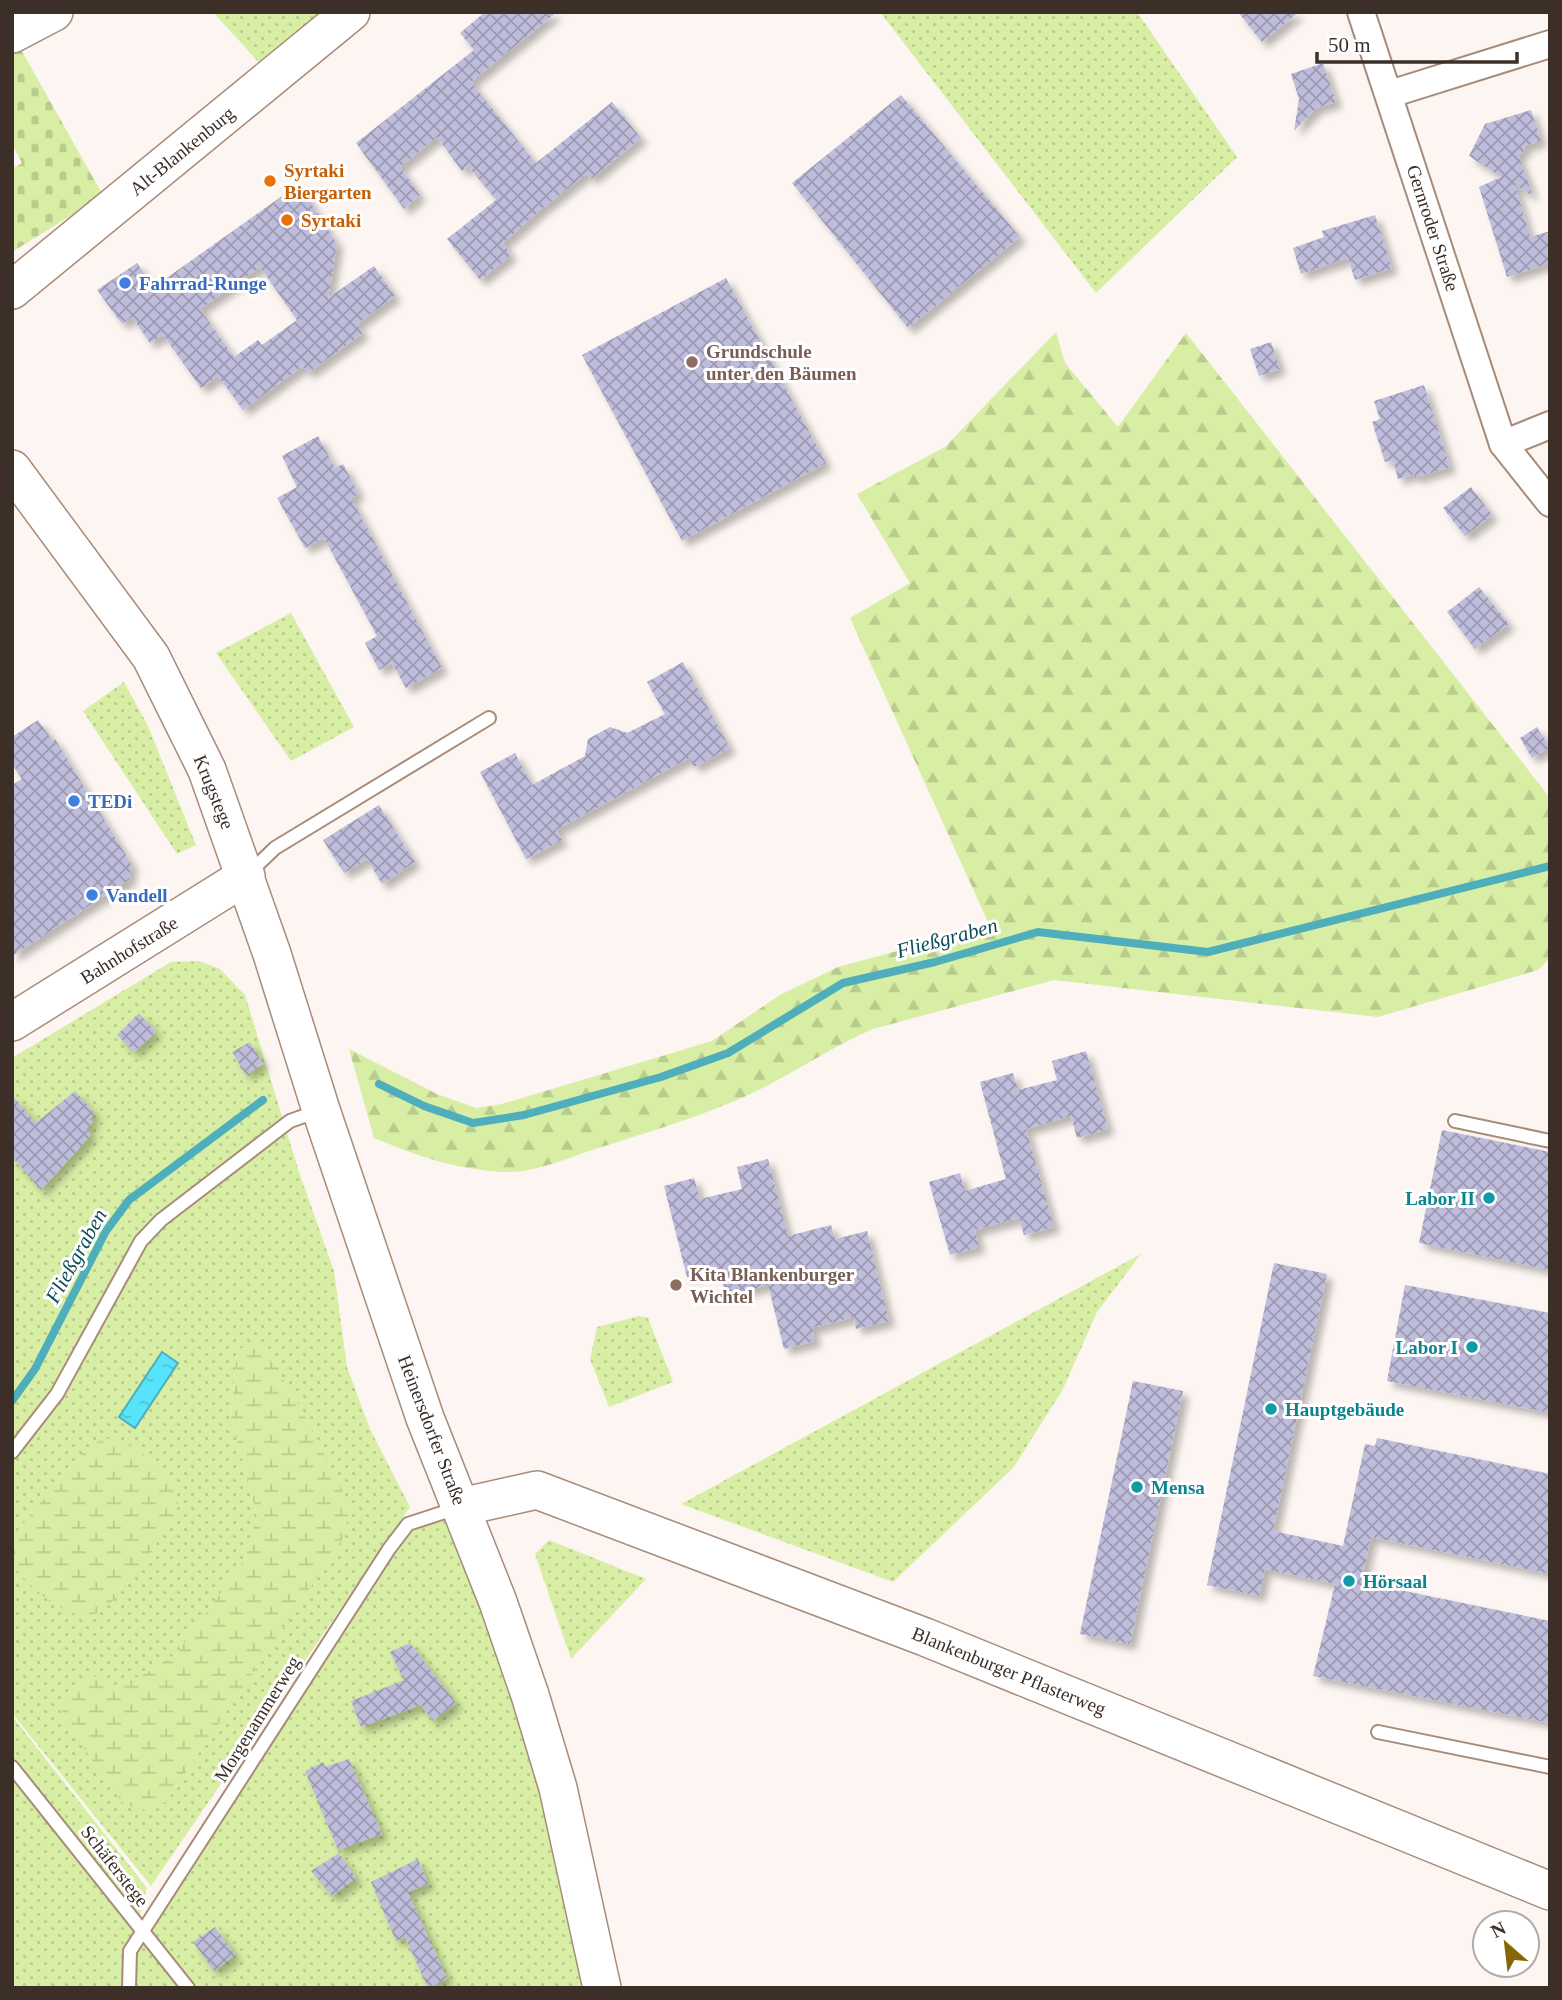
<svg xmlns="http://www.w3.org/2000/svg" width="1562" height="2000" font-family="Georgia,serif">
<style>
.green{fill:url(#green-dots);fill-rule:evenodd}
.forest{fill:url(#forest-firs)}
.wetland{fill:url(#wetland-marsh)}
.cemetery{fill:url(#cemetery-stones)}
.water{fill:url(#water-ripples);stroke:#4faebb;stroke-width:2}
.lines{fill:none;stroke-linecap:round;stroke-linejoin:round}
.stream{stroke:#4faebb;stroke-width:8}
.building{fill:url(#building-cross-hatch);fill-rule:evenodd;filter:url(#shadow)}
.lane-casing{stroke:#a88b78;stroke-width:16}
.street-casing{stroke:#a88b78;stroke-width:30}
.secondary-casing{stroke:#a88b78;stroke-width:40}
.lane{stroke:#fff;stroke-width:12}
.street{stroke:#fff;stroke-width:26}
.secondary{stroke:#fff;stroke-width:37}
.food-dot{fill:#e8710a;stroke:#fff;stroke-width:2.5}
.shop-dot{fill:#3f7fe0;stroke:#fff;stroke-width:2.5}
.education-dot{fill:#8d6e63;stroke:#fff;stroke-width:2.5}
.culture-dot{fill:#0f9aa8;stroke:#fff;stroke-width:2.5}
.labels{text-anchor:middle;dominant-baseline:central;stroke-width:6;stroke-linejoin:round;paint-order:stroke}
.street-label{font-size:19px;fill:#3b2f27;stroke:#fff}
.food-label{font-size:19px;font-weight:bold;fill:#c56008;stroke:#fff;text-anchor:start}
.shop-label{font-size:19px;font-weight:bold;fill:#366cbe;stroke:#fff;text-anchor:start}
.education-label{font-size:19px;font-weight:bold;fill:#785e54;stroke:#fff;text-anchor:start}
.culture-label{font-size:19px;font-weight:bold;fill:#0d838f;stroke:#fff;text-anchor:start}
.water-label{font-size:21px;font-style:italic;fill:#0b4b54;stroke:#fff}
</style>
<defs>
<pattern id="green-dots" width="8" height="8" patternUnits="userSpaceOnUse" patternTransform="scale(1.75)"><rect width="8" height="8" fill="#d7eea4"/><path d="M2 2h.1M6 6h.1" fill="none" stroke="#b9cc8d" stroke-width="1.8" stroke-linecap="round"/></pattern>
<pattern id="forest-firs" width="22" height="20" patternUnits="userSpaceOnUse" patternTransform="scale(1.75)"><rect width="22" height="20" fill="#d7eea4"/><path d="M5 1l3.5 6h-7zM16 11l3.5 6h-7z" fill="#b9cc8d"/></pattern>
<pattern id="wetland-marsh" width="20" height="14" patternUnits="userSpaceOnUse" patternTransform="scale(1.75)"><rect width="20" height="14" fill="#d7eea4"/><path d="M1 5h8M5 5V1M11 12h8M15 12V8" fill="none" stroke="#b9cc8d"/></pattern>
<pattern id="cemetery-stones" width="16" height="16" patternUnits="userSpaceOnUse" patternTransform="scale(1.75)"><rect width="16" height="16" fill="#d7eea4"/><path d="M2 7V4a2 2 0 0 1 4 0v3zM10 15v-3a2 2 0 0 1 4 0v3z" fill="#b9cc8d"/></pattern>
<pattern id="water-ripples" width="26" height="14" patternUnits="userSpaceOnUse" patternTransform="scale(1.75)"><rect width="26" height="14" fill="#57e4fa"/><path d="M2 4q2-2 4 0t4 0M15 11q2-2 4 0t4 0" fill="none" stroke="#4dc4d6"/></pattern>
<pattern id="building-cross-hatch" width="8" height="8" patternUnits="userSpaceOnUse" patternTransform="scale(1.75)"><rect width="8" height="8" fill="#bfbddc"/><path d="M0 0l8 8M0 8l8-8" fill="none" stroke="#9c9ab2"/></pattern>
<filter id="shadow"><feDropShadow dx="6" dy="6" stdDeviation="3.5" flood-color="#0004"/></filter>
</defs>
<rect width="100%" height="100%" fill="#fcf5f1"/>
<g class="green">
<path d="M213 12H336L263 67Z"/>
<path d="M880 12H1137L1237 157 1096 293Z"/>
<path d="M291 613 354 727 291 761 216 653Z"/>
<path d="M124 682 148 726 196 845 177 854 83 711Z"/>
<path d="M199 961 220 969 245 995 298 1169 334 1271 347 1367 370 1429 410 1507 151 1886 12 1713V1058L171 962ZM237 1350 344 1537 124 1805 116 1685 141 1676 176 1654 245 1560 257 1515 231 1416ZM163 1352 134 1427 119 1417Z"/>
<path d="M1141 1254 1097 1312 1062 1391 1013 1468 893 1582 681 1504Z"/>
<path d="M639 1316 648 1318 673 1382 609 1407 590 1359 597 1327Z"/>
<path d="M461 1507 602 1988H12V1716L147 1888 131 1948 408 1524Z"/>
<path d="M549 1540 646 1579 571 1659 535 1554Z"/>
</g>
<path class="forest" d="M1056 332 1065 363 1118 427 1186 333 1550 798V958L1538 970 1378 1017 1054 980 873 1029C829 1048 790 1076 746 1096 697 1118 646 1133 595 1149 567 1158 537 1172 508 1172 459 1171 418 1156 374 1138L349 1049 437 1094 476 1108 502 1104 712 1041 780 995 838 967 927 943 988 922 850 618 910 583 857 494 945 447Z"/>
<g class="wetland">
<path d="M257 1341 295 1397 350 1506 344 1537 166 1802 145 1810 124 1805 61 1716 66 1698 92 1675 116 1685 141 1676 176 1654 245 1560 257 1515 231 1417 237 1350Z"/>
<path d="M112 1438C136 1446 178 1473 178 1502 178 1507 175 1514 174 1518 158 1540 118 1608 94 1614 65 1621 33 1589 16 1569L13 1548 18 1530 86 1449 99 1441Z"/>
</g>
<path class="cemetery" d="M19 46 105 199 80 210 12 252V169L22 163 12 144V50Z"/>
<path class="water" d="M162 1352 178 1363 135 1428 119 1417Z"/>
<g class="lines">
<g class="stream">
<path d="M379 1084 424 1106 473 1123 524 1115 661 1077 728 1053 843 983 935 962 1038 932 1208 952 1550 866"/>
<path d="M12 1401 35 1369 106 1231 129 1200 263 1100"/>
</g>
</g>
<g class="building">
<path d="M485 12H557L471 82 536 163 612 102 641 138 591 179 587 173 539 211 503 243 511 255 480 280 447 239 496 200 468 166 462 171 437 137 400 167 420 195 404 209 356 143 474 50 460 33Z"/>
<path d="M1238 12H1299L1262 42Z"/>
<path d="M1323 63 1336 102 1316 108 1294 131 1299 99 1291 74Z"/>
<path d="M901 95 1020 237 908 328 792 183Z"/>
<path d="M1531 110 1541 141 1524 146 1525 151 1518 154 1533 196 1515 185 1530 237 1550 231V263L1507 277 1479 187 1501 177 1469 156 1485 124Z"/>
<path d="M299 184 337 244 328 298 374 266 395 296 357 324 363 333 308 373 303 366 243 410 218 376 201 388 163 335 150 343 132 317 122 324 97 290 137 263 154 287ZM260 267 297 320 262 345 258 340 234 357 200 309Z"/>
<path d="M1375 215 1392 268 1355 280 1348 258 1301 274 1293 248 1324 237 1322 231Z"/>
<path d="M726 278 826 463 682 541 582 355Z"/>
<path d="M1271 342 1280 369 1259 376 1250 349Z"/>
<path d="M1424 385 1450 467 1415 478 1414 474 1398 479 1393 460 1385 462 1372 422 1380 419 1374 401Z"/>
<path d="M318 436 335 468 343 464 359 494 351 498 442 668 406 688 392 663 379 670 365 643 377 636 324 538 305 548 277 498 297 487 282 456Z"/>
<path d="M1471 487 1492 515 1465 536 1443 508Z"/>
<path d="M1479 587 1509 624 1475 649 1447 612Z"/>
<path d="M683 662 730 748 694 767 689 758 556 830 562 840 526 859 480 772 515 753 532 785 585 756 588 739 610 727 627 733 665 714 647 682Z"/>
<path d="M38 720 53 741 55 739 132 865 129 880 12 956V785L22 779 12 764V737Z"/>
<path d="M1537 727 1550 747 1532 758 1520 738Z"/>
<path d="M379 805 415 862 382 884 367 859 344 873 323 840Z"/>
<path d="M139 1013 156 1032 134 1052 117 1035Z"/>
<path d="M250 1042 263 1064 246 1075 232 1052Z"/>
<path d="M1086 1051 1108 1129 1077 1138 1071 1116 1026 1129 1054 1227 1024 1235 1019 1218 975 1230 979 1247 950 1255 929 1182 960 1173 965 1191 1006 1179 980 1082 1013 1073 1018 1090 1057 1080 1052 1061Z"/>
<path d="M75 1091 95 1114 90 1119 93 1122 86 1129 91 1135 41 1190 12 1157V1095L36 1123Z"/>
<path d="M1442 1130 1550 1152V1270L1419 1243Z"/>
<path d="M768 1159 788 1236 831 1225 835 1239 867 1231 889 1321 856 1329 854 1317 812 1328 815 1341 784 1349 768 1285 726 1296 719 1269 687 1277 664 1186 694 1178 700 1199 742 1189 737 1167Z"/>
<path d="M1274 1263 1327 1274 1273 1531 1343 1546 1365 1444 1375 1446 1377 1438 1550 1474V1574L1371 1537 1361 1582 1550 1621V1723L1313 1676 1335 1584 1265 1569 1259 1596 1207 1585Z"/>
<path d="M1405 1285 1550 1313V1413L1387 1381Z"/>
<path d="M1133 1381 1183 1391 1130 1644 1080 1634Z"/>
<path d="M410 1643 456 1703 433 1721 421 1705 361 1727 351 1701 404 1680 390 1652Z"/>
<path d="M349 1759 382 1834 338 1850 305 1771 323 1762 325 1767Z"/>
<path d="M339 1853 356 1878 332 1896 311 1871Z"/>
<path d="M418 1859 428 1884 408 1892 447 1979 428 1988 405 1937 396 1941 371 1882Z"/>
<path d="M215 1927 235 1955 214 1971 193 1942Z"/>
</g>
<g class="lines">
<g class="lane-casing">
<g id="lane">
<path d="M248 874 275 848 489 718"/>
<path d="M1455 1121 1550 1141"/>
<path d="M12 1452 57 1394 141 1241 161 1220 290 1121 318 1111"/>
<path d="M1378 1732 1550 1767"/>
<path d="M12 1767 188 1988"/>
<path d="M129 1988 130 1951 389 1549 408 1524 457 1508"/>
</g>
</g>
<g class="street-casing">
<g id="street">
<path d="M1361 12 1503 444 1550 503"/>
<path d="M1390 94 1550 44"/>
<path d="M1503 444 1550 425"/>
</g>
</g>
<g class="secondary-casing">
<g id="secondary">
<path d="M12 34 54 12"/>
<path d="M12 290 351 12"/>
<path d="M12 469 151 657 207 770 272 954 321 1110 425 1418 498 1602 530 1695 558 1788 602 1988"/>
<path d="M12 1022 246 876"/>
<path d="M461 1507 537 1490 925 1637 1550 1891"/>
</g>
</g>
<use href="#lane" class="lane"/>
<use href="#street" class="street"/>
<use href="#secondary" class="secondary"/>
</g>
<g class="food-dot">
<circle cx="270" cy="181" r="7"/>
<circle cx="287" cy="220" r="7"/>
</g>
<g class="shop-dot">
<circle cx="125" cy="283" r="7"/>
<circle cx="74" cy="801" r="7"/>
<circle cx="92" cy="895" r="7"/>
</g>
<g class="education-dot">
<circle cx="692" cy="362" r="7"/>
<circle cx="676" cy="1285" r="7"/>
</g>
<g class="culture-dot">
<circle cx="1489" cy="1198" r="7"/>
<circle cx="1472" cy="1347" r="7"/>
<circle cx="1271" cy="1409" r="7"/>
<circle cx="1137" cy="1487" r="7"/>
<circle cx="1349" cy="1581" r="7"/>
</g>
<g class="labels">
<g class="street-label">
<text transform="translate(182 151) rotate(-39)">Alt-Blankenburg</text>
<text transform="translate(1433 228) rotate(72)">Gernroder Straße</text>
<text transform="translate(214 792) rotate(68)">Krugstege</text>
<text transform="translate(129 950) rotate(-32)">Bahnhofstraße</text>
<text transform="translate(432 1430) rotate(69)">Heinersdorfer Straße</text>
<text transform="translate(1009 1671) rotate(22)">Blankenburger Pflasterweg</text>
<text transform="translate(257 1719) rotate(-58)">Morgenammerweg</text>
<text transform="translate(115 1866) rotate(52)">Schäferstege</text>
</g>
<g class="food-label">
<text x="284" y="170">Syrtaki<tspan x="284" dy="22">Biergarten</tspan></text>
<text x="301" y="220">Syrtaki</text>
</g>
<g class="shop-label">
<text x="139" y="283">Fahrrad-Runge</text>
<text x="88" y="801">TEDi</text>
<text x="106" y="895">Vandell</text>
</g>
<g class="education-label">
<text x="706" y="351">Grundschule<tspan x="706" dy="22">unter den Bäumen</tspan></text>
<text x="690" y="1274">Kita Blankenburger<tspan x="690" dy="22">Wichtel</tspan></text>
</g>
<g class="culture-label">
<text x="1475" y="1198" text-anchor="end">Labor II</text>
<text x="1458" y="1347" text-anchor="end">Labor I</text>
<text x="1285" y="1409">Hauptgebäude</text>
<text x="1151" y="1487">Mensa</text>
<text x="1363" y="1581">Hörsaal</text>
</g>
<g class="water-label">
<text transform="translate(947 938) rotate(-15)">Fließgraben</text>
<text transform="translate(76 1256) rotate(-61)">Fließgraben</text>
</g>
</g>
<rect width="1562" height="2000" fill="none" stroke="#3b2f27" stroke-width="28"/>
<g transform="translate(1506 1944) rotate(332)"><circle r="33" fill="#ffffff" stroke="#b1aca9" stroke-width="2"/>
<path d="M0-5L12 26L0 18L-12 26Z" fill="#876702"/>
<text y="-10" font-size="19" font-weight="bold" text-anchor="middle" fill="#3b2f27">N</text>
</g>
<path d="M1317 52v10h200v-10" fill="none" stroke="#3b2f27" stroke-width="3.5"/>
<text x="1328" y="52" font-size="21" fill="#3b2f27" stroke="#ffffff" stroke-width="5" paint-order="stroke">50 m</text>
</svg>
